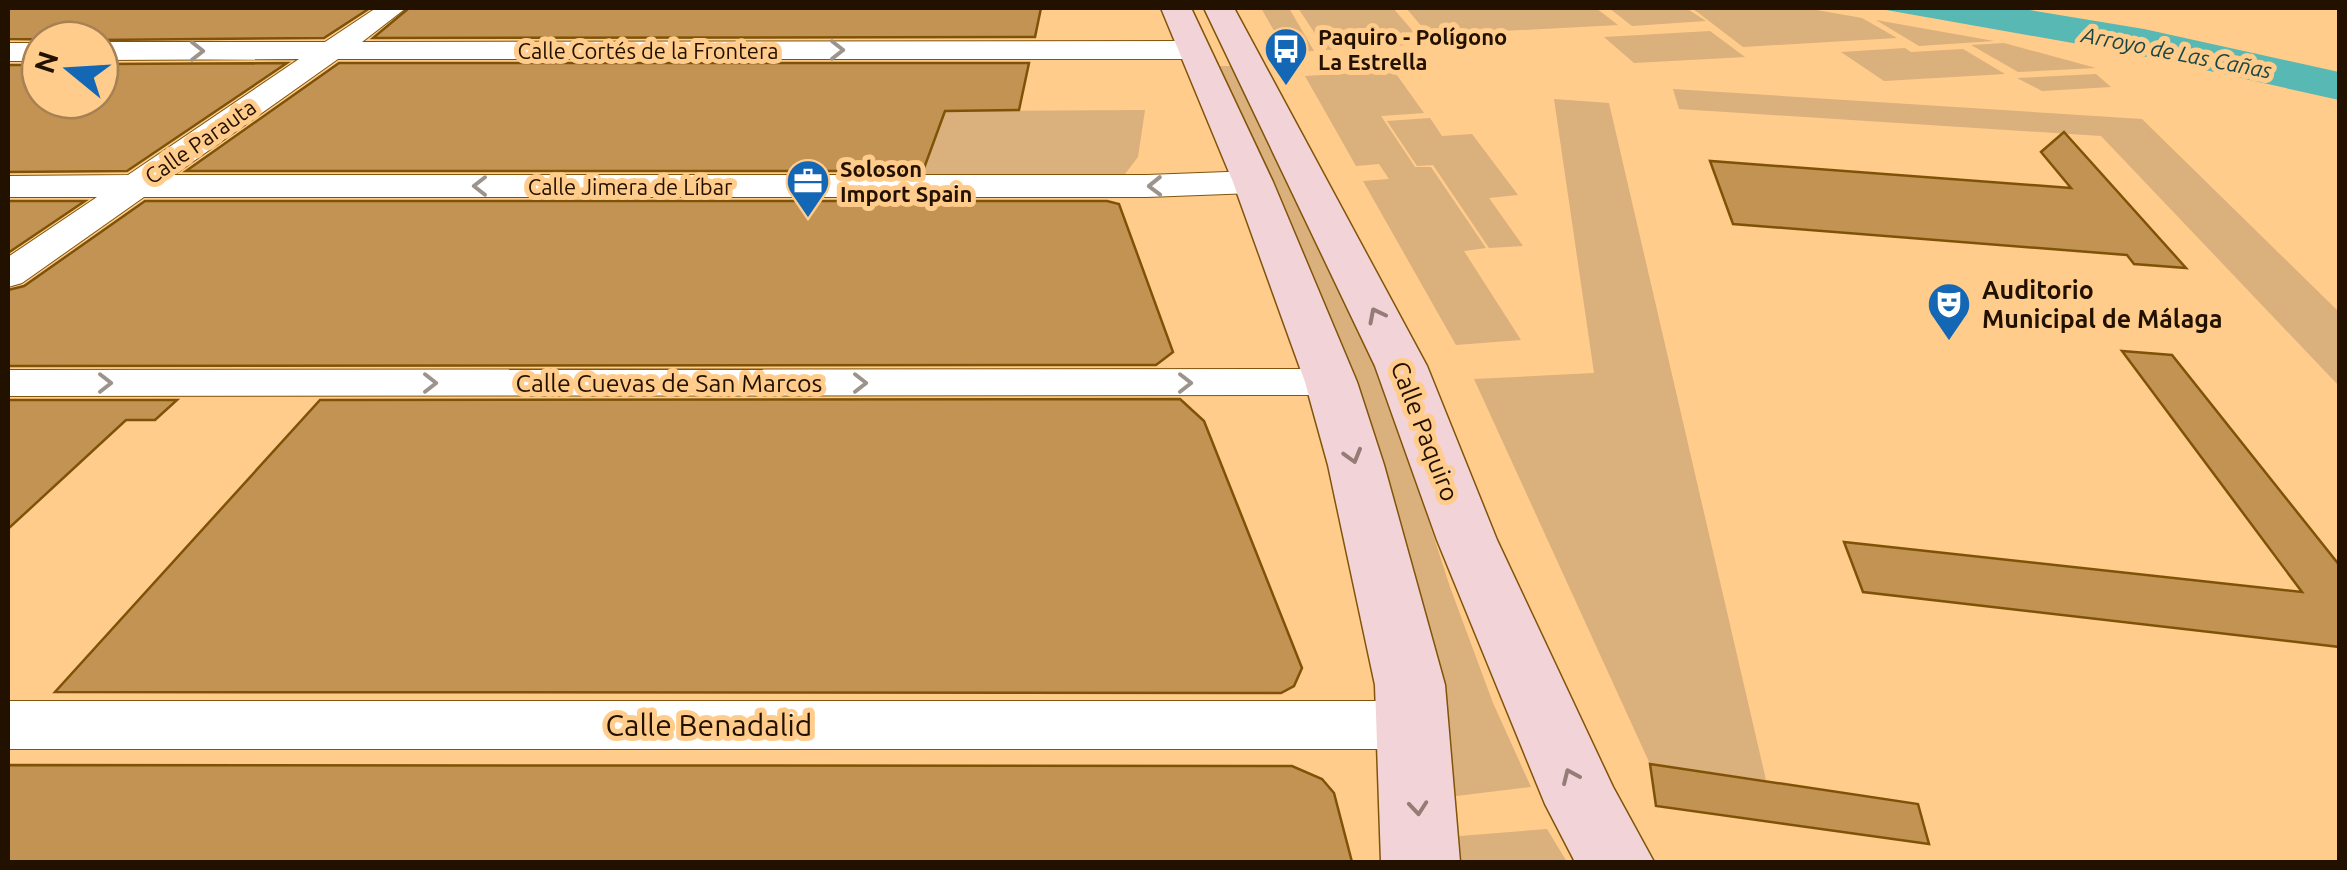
<svg xmlns="http://www.w3.org/2000/svg" width="2347" height="870" font-family="Ubuntu,sans-serif">
<style>
.green{fill:#dab07c}
.water{fill:#58b8b4}
.building{fill:#c39353;stroke:#7f5307;stroke-width:2.5}
.lines{fill:none;stroke-linecap:round;stroke-linejoin:round}
.minor-casing{stroke:#81540a;stroke-width:2}
.secondary-casing{stroke:#81540a;stroke-width:3}
.minor{fill:#fff;fill-rule:evenodd}
.secondary{fill:#f2d4d8;fill-rule:evenodd}
.oneway{stroke:#9c948c}
.oneway2{stroke:#957c77}
.labels{text-anchor:middle;dominant-baseline:central;stroke-width:10;stroke-linejoin:round;paint-order:stroke}
.far-poi-label{font-size:22px;font-weight:bold;fill:#231100;stroke:#ffcc8b;text-anchor:start}
.far-street-label{font-size:22px;fill:#231100;stroke:#ffcc8b}
.far-water-label{font-size:22px;font-style:italic;fill:#1a4645;stroke:#ffcc8b}
.poi-label{font-size:25px;font-weight:bold;fill:#231100;stroke:#ffcc8b;text-anchor:start}
.street-label{font-size:25px;fill:#231100;stroke:#ffcc8b}
.near-street-label{font-size:30px;fill:#231100;stroke:#ffcc8b}
</style>
<rect width="100%" height="100%" fill="#ffcc8b"/>
<g class="green">
<path d="M1261 8H1289L1314 51 1286 52Z"/>
<path d="M1298 8H1393L1424 44 1326 50Z"/>
<path d="M1406 8H1596L1618 25 1429 35Z"/>
<path d="M1609 8H1686L1706 21 1632 26Z"/>
<path d="M1692 8H1805L1862 18 1897 38 1743 47Z"/>
<path d="M1876 20 1994 41 1919 46Z"/>
<path d="M1710 31 1745 57 1634 63 1604 37Z"/>
<path d="M2004 43 2096 68 2018 72 1971 45Z"/>
<path d="M1905 48 1911 52 1963 49 2005 74 1884 81 1841 52Z"/>
<path d="M1215 66H1234L1377 361 1450 587 1493 703 1531 787 1440 798Z"/>
<path d="M1394 71 1424 113 1381 116 1415 167H1431L1486 248 1464 251 1521 340 1456 345 1363 181 1389 179 1379 164 1356 166 1305 76Z"/>
<path d="M2096 74 2111 87 2042 91 2017 78Z"/>
<path d="M1673 89 2142 119 2339 312V386L2101 136 1679 109Z"/>
<path d="M1554 99 1609 103 1766 780 1650 764 1474 379 1594 373Z"/>
<path d="M1145 110 1138 157 1125 174 921 175 945 111Z"/>
<path d="M1430 118 1442 136 1472 134 1518 195 1489 198 1523 246 1489 248 1433 165 1417 166 1387 121Z"/>
<path d="M1547 829 1567 862H1449L1447 837Z"/>
</g>
<path class="water" d="M1875 8H2017L2144 29 2339 72V100L2129 53Z"/>
<g class="building">
<path d="M8 8H370L324 38 97 40 8 39Z"/>
<path d="M409 8H1041L1035 37 373 38Z"/>
<path d="M287 63 127 171 8 172V65H40V100H100V64Z"/>
<path d="M339 63H1029L1019 110 945 111 923 171H186Z"/>
<path d="M2064 132 2186 268 2134 264 2127 255 1733 224 1710 161 2071 188 2041 152Z"/>
<path d="M8 201H85L8 253Z"/>
<path d="M145 201H1107L1119 204 1173 352 1156 365 8 366V290L24 286Z"/>
<path d="M2122 351 2172 355 2340 566V647L1863 592 1844 542 2302 592Z"/>
<path d="M1180 399 1204 421 1302 668 1294 686 1281 693 55 692 320 400Z"/>
<path d="M8 400H177L155 420H126L8 529Z"/>
<path d="M1650 764 1918 804 1929 844 1656 806Z"/>
<path d="M8 765 1292 766 1322 779 1334 793 1352 862H8Z"/>
</g>
<g class="lines">
<g class="minor-casing">
<g id="minor">
<path d="M376 8H406L362 42 1196 41 1206 44 1210 50 1206 56 1196 59H338L174 175H1147L1253 171 1265 175 1271 182 1265 189 1253 193 1147 197H144L22 283 8 287V257L97 197H8V176L128 175 299 59 100 60V42H325Z"/>
<rect x="8" y="43" width="32" height="18"/>
<path d="M1331 369 1347 372 1353 382 1347 392 1331 395 8 396V370Z"/>
<path d="M8 701H1410L1432 708 1441 725 1432 742 1410 749H8Z"/>
</g>
</g>
<g class="secondary-casing">
<g id="secondary">
<path d="M1161 8H1191L1273 182 1357 382 1384 465 1445 685 1460 862H1381L1375 685 1328 465 1305 382 1233 182Z"/>
<path d="M1204 8H1234L1427 366 1497 540 1613 787 1654 862H1575L1545 804 1437 540 1375 366Z"/>
</g>
</g>
<use href="#minor" class="minor"/>
<use href="#secondary" class="secondary"/>
</g>
<defs><path id="oneway-chevron" d="M-2-3.5L2.5 0L-2 3.5" fill="none" stroke-width="1.6" stroke-linecap="round" stroke-linejoin="round" transform="scale(2.5)"/></defs>
<g class="oneway">
<use href="#oneway-chevron" transform="translate(837 50)"/>
<use href="#oneway-chevron" transform="translate(197 51)"/>
<use href="#oneway-chevron" transform="translate(480 186) rotate(180)"/>
<use href="#oneway-chevron" transform="translate(1155 186) rotate(179)"/>
<use href="#oneway-chevron" transform="translate(105 383)"/>
<use href="#oneway-chevron" transform="translate(430 383)"/>
<use href="#oneway-chevron" transform="translate(860 383)"/>
<use href="#oneway-chevron" transform="translate(1185 383)"/>
</g>
<g class="oneway2">
<use href="#oneway-chevron" transform="translate(1376 315) rotate(-117)"/>
<use href="#oneway-chevron" transform="translate(1353 456) rotate(74)"/>
<use href="#oneway-chevron" transform="translate(1570 776) rotate(-114)"/>
<use href="#oneway-chevron" transform="translate(1418 808) rotate(85)"/>
</g>
<defs>
<g id="bus-pin" transform="scale(2.25)"><path d="M0 17L-7.5 6A9.5 9.5 0 1 1 7.5 6Z" fill="#1367b5" stroke="#ffcc8b"/><path d="M-5-6H5V4H4V6H2V4H-2V6H-4V4H-5ZM-3.5-4V0h7V-4ZM-3.5 1.2v1.5H-2V1.2ZM2 1.2v1.5H3.5V1.2Z" fill="#fff"/></g>
<g id="office-pin" transform="scale(2.25)"><path d="M0 17L-7.5 6A9.5 9.5 0 1 1 7.5 6Z" fill="#1367b5" stroke="#ffcc8b"/><path d="M-6-3h4V-5.5h4V-3h4V5H-6ZM-1-4.5V-3h2v-1.5ZM-6 0V1H6V0Z" fill="#fff"/></g>
<g id="theatre-pin" transform="scale(2.25)"><path d="M0 17L-7.5 6A9.5 9.5 0 1 1 7.5 6Z" fill="#1367b5" stroke="#ffcc8b"/><path d="M-5-5.5Q0-4 5-5.5V0Q5 5 0 6Q-5 5-5 0ZM-3.3-2.5H-1v1.5H-3.3ZM1-2.5H3.3v1.5H1ZM-2.8 1Q0 5.5 2.8 1Z" fill="#fff"/></g>
</defs>
<g fill-rule="evenodd">
<use href="#bus-pin" x="1286" y="49"/>
<use href="#office-pin" x="808" y="181"/>
<use href="#theatre-pin" x="1949" y="304"/>
</g>
<g class="labels">
<g class="far-poi-label">
<text x="1318" y="36">Paquiro - Polígono<tspan x="1318" dy="25">La Estrella</tspan></text>
<text x="840" y="168">Soloson<tspan x="840" dy="25">Import Spain</tspan></text>
</g>
<g class="far-street-label">
<text x="648" y="50">Calle Cortés de la Frontera</text>
<text transform="translate(200 141) rotate(-35)">Calle Parauta</text>
<text x="630" y="186">Calle Jimera de Líbar</text>
</g>
<g class="far-water-label">
<text transform="translate(2177 52) rotate(11)">Arroyo de Las Cañas</text>
</g>
<g class="poi-label">
<text x="1982" y="290">Auditorio<tspan x="1982" dy="29">Municipal de Málaga</tspan></text>
</g>
<g class="street-label">
<text x="669" y="383">Calle Cuevas de San Marcos</text>
<text transform="translate(1425 431) rotate(69)">Calle Paquiro</text>
</g>
<g class="near-street-label">
<text x="709" y="725">Calle Benadalid</text>
</g>
</g>
<rect width="2347" height="870" fill="none" stroke="#231100" stroke-width="20"/>
<g transform="translate(70 70) rotate(288)"><circle r="48" fill="#ffcc8b" stroke="#a78153" stroke-width="2.5"/>
<path d="M0-8L18 38L0 25L-18 38Z" fill="#1367b5"/>
<text y="-15" font-size="28" font-weight="bold" text-anchor="middle" fill="#231100">N</text>
</g>
</svg>
